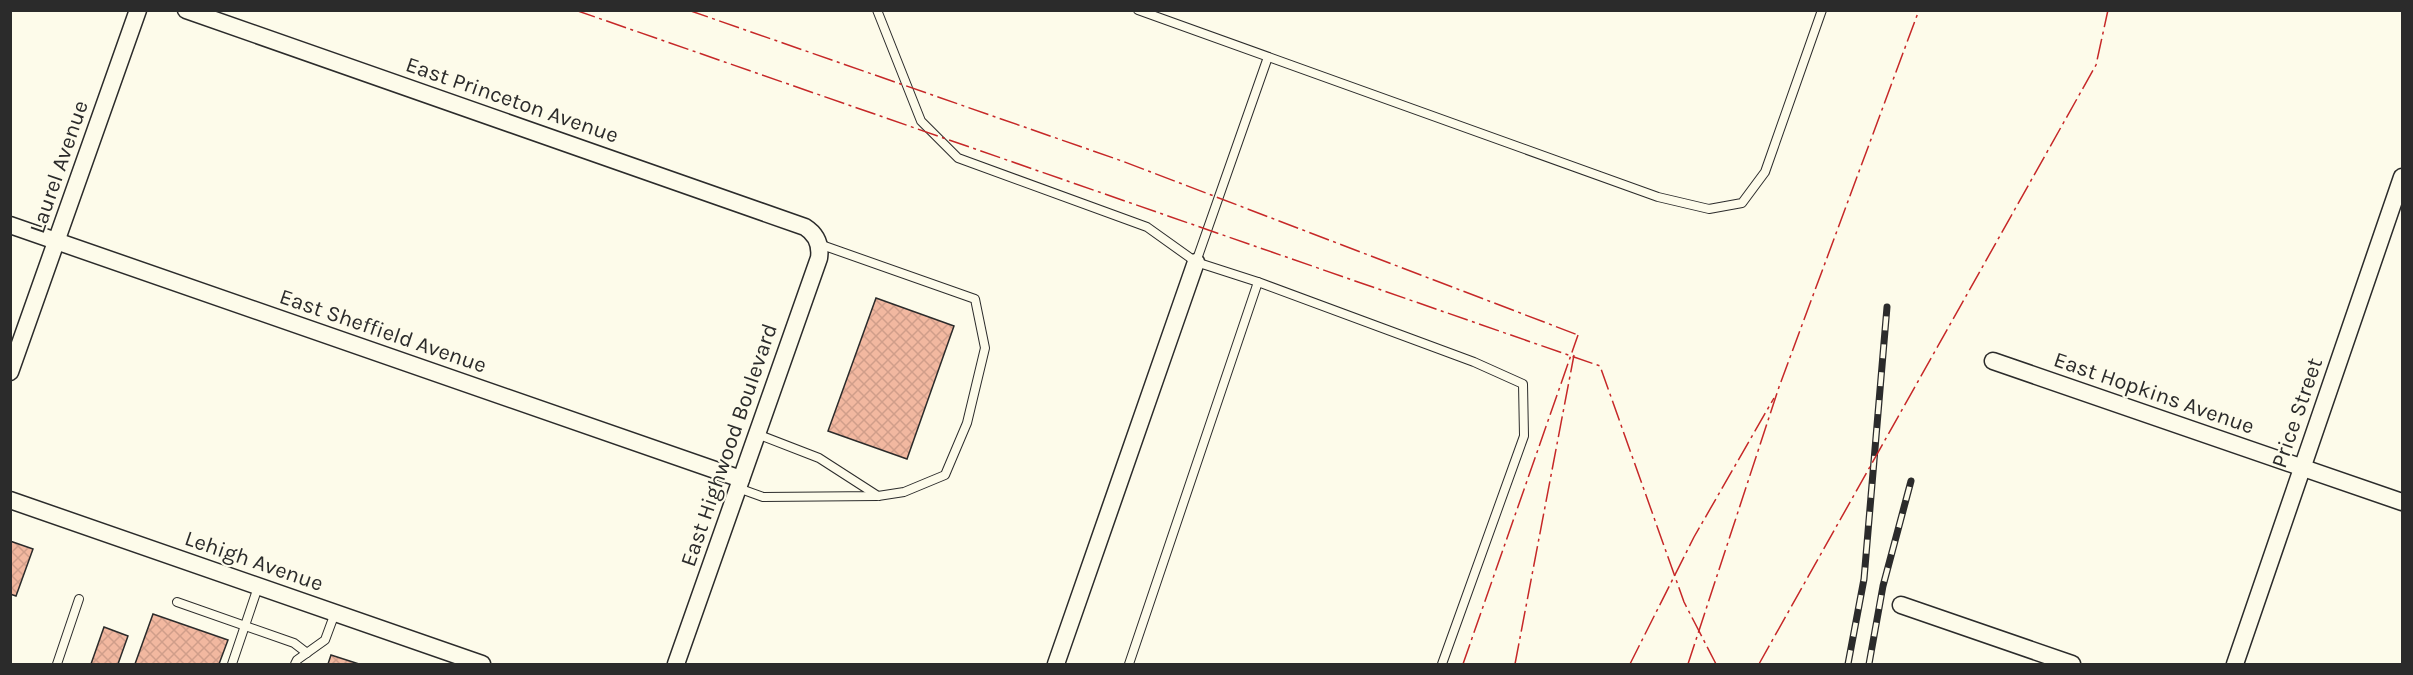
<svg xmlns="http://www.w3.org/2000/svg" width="2413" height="675" font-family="Karla,sans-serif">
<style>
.building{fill:url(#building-cross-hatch);stroke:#2b2b2b;stroke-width:1.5}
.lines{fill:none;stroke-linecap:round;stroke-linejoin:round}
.service-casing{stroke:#2b2b2b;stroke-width:10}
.minor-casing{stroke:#2b2b2b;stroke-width:19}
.service{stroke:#fdfbea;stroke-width:8}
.minor{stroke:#fdfbea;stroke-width:16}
.rail-casing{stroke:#2b2b2b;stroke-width:7}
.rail{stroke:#fdfbea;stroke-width:4.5;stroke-dasharray:14;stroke-linecap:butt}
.power{stroke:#c62828;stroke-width:1.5;stroke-dasharray:21 4.5 3 4.5;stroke-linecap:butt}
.labels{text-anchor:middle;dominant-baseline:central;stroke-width:4.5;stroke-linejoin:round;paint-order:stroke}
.street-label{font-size:22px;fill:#2b2b2b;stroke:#fdfbea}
</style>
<defs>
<pattern id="building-cross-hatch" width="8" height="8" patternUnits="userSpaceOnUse" patternTransform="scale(1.5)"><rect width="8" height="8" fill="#f2b8a0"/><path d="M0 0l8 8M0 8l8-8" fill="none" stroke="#d09e8a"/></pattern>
</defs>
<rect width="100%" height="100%" fill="#fdfbea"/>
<g class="building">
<path d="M876 298 954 326 907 459 828 431Z"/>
<path d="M10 541 33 549 16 596 10 594Z"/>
<path d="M153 614 228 640 219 664H135Z"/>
<path d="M104 627 128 636 118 664H91Z"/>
<path d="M331 655 359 664H328Z"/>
</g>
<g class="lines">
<g class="service-casing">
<g id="service">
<path d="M877 10 921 121 958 158 1147 227 1196 262 1258 282"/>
<path d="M1138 10 1658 197 1709 209 1742 203 1765 172 1822 10"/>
<path d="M1196 262 1268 57"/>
<path d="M757 434 819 458 878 496"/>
<path d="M738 488 763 497 878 496 904 492 945 475 967 423 985 348 975 299 819 244"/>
<path d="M177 602 294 643 307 653"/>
<path d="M57 664 79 599"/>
<path d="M232 664 258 587"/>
<path d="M295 664 297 660 325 640 335 613"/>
<path d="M1129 664 1258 282 1474 362 1523 384 1524 436 1442 664"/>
</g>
</g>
<g class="minor-casing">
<g id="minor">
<path d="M186 10 805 227C816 234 821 244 819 258L676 664"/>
<path d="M10 225 741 479"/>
<path d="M1993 361 2402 502"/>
<path d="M10 372 138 10"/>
<path d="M10 500 482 664"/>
<path d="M1901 605 2072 664"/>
<path d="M1056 664 1196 262"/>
<path d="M2235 664 2402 177"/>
</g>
</g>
<use href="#service" class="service"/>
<use href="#minor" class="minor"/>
<g class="rail-casing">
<g id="rail">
<path d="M1848 664 1864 579 1887 307"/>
<path d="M1869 664 1883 586 1911 481"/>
</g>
</g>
<use href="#rail" class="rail"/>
<g class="power">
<path d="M575 10 1600 366 1684 602 1716 664"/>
<path d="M688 10 1122 161 1578 335"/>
<path d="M1463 664 1578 335"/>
<path d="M1515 664 1574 355"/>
<path d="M1630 664 1694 537 1774 398"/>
<path d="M1688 664 1779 387 1919 10"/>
<path d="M1759 664 2096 65 2108 10"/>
</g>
</g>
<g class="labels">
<g class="street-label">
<text transform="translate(512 100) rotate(19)">East Princeton Avenue</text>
<text transform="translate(59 167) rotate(-71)">Laurel Avenue</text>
<text transform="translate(383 331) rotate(19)">East Sheffield Avenue</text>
<text transform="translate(2154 393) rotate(19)">East Hopkins Avenue</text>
<text transform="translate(2297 413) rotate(-71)">Price Street</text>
<text transform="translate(729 445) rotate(-71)">East Highwood Boulevard</text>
<text transform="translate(254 561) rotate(19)">Lehigh Avenue</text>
</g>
</g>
<rect width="2413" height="675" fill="none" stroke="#2b2b2b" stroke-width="24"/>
</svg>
